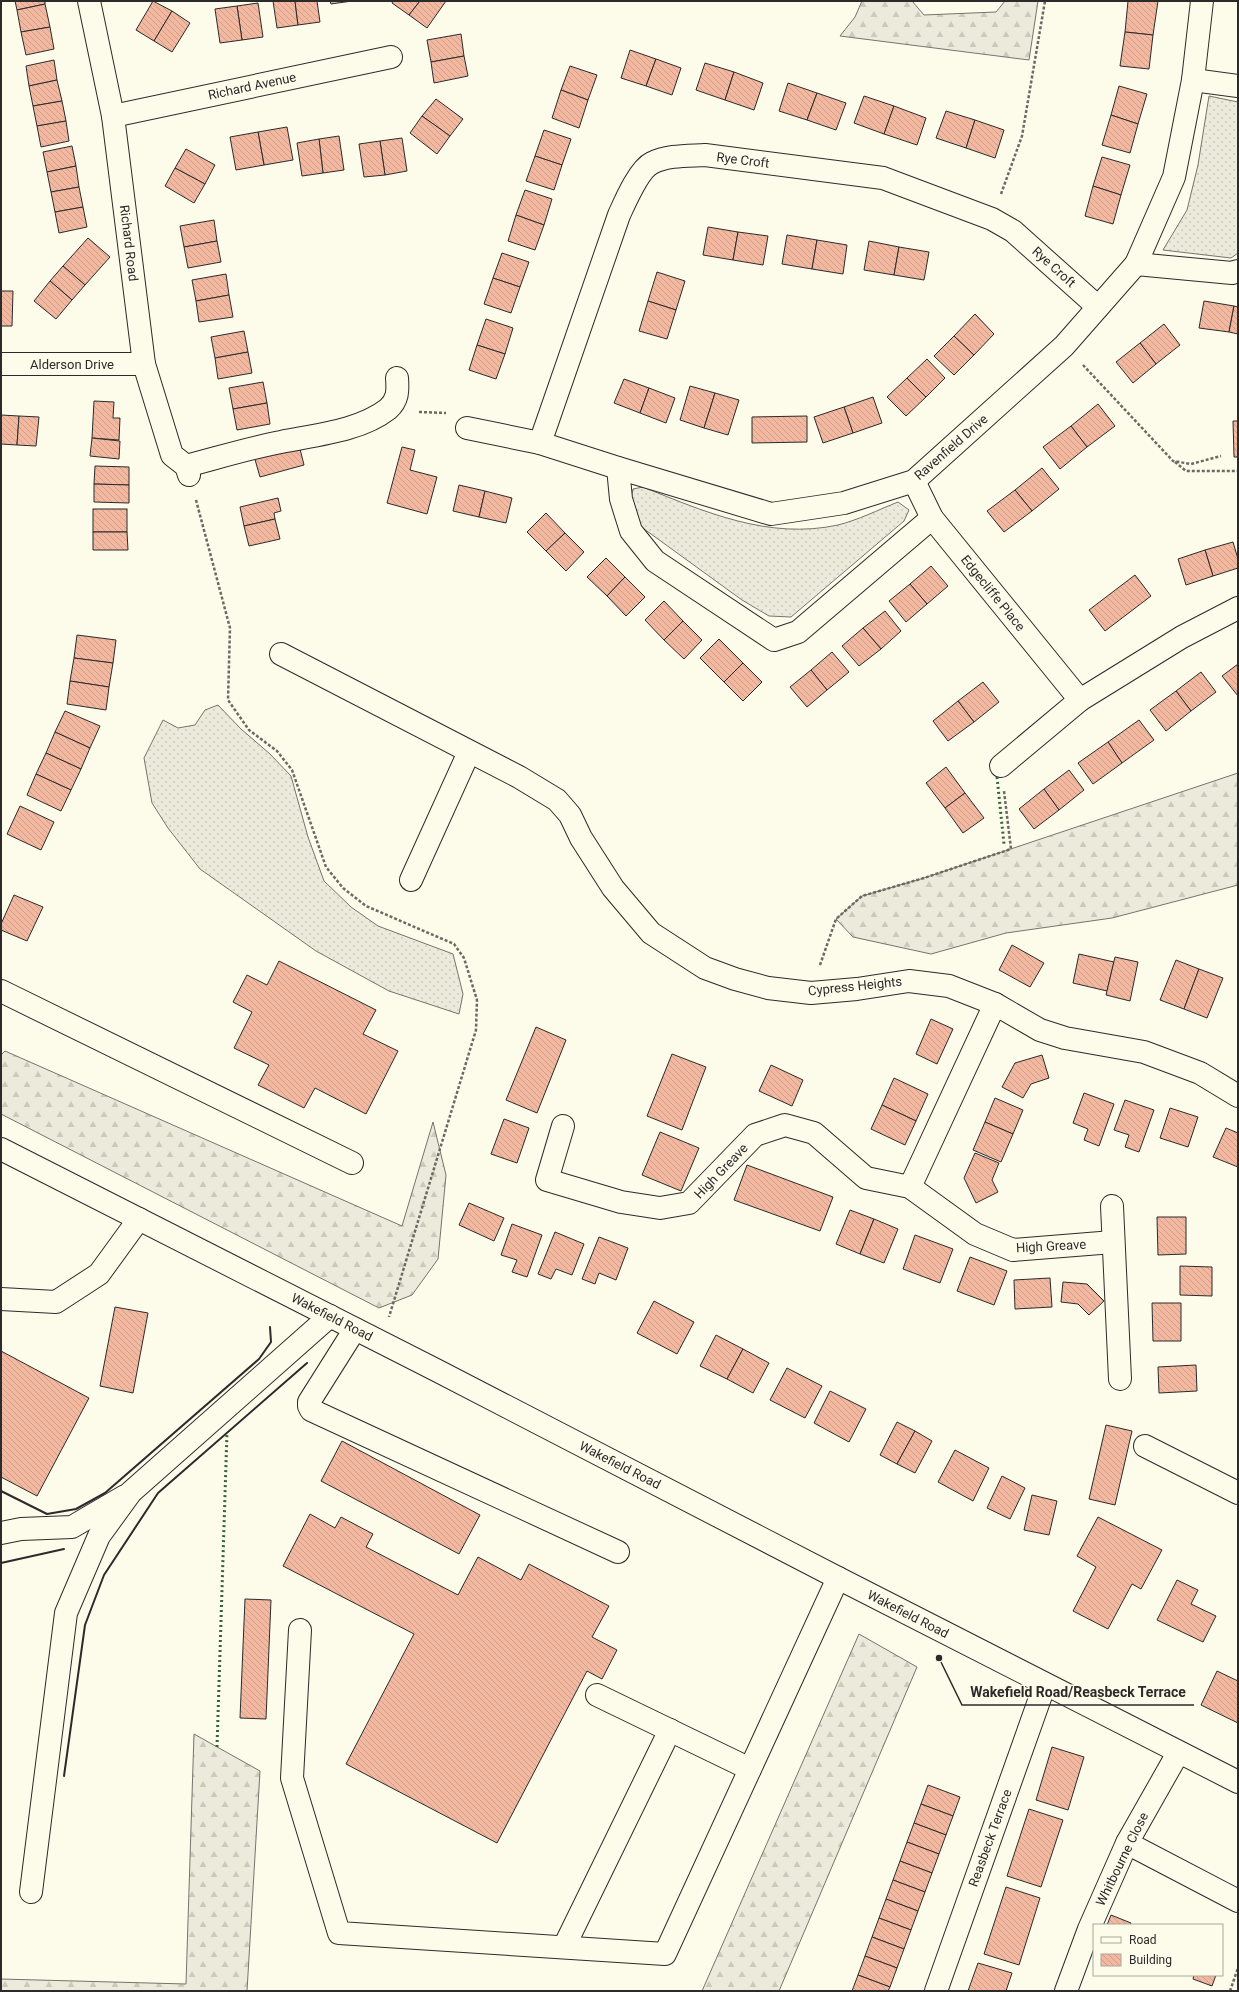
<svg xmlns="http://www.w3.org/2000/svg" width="1239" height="1992" font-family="Roboto,sans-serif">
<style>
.grass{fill:url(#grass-dots);stroke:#74746e}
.forest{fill:url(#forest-firs);stroke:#74746e}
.building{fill:url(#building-back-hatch);stroke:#2b2b2b}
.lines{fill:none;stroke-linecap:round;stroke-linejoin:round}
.minor-casing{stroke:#2b2b2b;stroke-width:24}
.major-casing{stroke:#2b2b2b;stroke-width:24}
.path{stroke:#6a6964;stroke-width:2.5;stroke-dasharray:3 2;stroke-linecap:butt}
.minor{stroke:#fdfbea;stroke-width:22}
.major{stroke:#fdfbea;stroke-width:22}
.hedge{stroke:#34623c;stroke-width:3;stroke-dasharray:2 3;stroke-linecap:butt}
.wall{stroke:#2b2b2b;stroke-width:2}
.labels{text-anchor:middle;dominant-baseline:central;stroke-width:3;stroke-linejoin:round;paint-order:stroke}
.street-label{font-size:13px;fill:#2b2b2b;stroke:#fdfbea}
.leader{fill:none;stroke:#2b2b2b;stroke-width:1.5}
.callout-dot{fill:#2b2b2b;stroke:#fdfbea;stroke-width:1.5}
.callout-label{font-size:14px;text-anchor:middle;font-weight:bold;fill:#2b2b2b;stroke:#fdfbea;stroke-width:3;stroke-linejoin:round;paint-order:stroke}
</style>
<defs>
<pattern id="grass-dots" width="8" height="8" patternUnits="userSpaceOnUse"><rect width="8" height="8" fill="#ecebdb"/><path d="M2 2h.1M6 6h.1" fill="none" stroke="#cbcabc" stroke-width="1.8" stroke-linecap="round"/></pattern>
<pattern id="forest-firs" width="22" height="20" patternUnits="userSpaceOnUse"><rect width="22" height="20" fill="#ecebdb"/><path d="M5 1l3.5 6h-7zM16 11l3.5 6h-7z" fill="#cbcabc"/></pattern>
<pattern id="building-back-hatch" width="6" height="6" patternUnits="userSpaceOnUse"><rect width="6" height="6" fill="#f2b8a0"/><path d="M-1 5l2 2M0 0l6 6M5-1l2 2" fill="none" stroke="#d09e8a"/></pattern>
</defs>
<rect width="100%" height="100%" fill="#fdfbea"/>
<g class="grass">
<path d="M1209 96 1238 102V253L1231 258 1163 250 1187 210 1198 165Z"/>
<path d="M643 487C705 512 769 540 838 525 858 520 878 510 898 502L909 510 904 521 791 617 769 616 742 600 640 526 631 498 633 489Z"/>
<path d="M218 705 241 729 270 754 291 776 308 837 324 881 351 907 378 926 453 954 463 994 459 1014 389 991 316 951 200 869 168 828 152 803 144 758 163 720 178 728 195 725 205 710Z"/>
</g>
<g class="forest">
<path d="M862 1H912L924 15 996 12 1005 1H1038L1029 60 840 36 855 17Z"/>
<path d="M1238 773V885L1112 918 1006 933 931 954 853 937 836 919 862 896 924 878Z"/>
<path d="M5 1051 402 1226 433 1122 446 1175 438 1259 412 1295 379 1308 1 1114V1055Z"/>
<path d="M859 1634 917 1667 779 1991H702Z"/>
<path d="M194 1734 260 1771 247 1991H1V1979L186 1984Z"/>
</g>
<g class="building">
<path d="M15 1H45V4L17 10Z"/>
<path d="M153 1 172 11 154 41 136 30Z"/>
<path d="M273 1H295L298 25 277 28Z"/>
<path d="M295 1H317L320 22 298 25Z"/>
<path d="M330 1H352L331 4Z"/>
<path d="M393 1H420L409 15 392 3Z"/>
<path d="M420 1H446L427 28 409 15Z"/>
<path d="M1128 1H1158L1153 35 1125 32Z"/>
<path d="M258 3 263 37 242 40 237 6Z"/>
<path d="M45 4 50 27 21 32 17 10Z"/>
<path d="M237 6 242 40 220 43 215 9Z"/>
<path d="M172 11 190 23 172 52 154 41Z"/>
<path d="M50 27 54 49 26 55 21 32Z"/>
<path d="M1125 32 1153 35 1149 69 1120 66Z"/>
<path d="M461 34 464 56 431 62 427 40Z"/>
<path d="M630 50 656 59 646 86 621 78Z"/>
<path d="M464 56 468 76 434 83 431 62Z"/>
<path d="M656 59 681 68 672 95 646 86Z"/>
<path d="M54 60 57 80 29 86 26 66Z"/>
<path d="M705 63 734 72 725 100 696 90Z"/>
<path d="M570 66 597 75 588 100 561 90Z"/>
<path d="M734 72 763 83 754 110 725 100Z"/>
<path d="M57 80 62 101 33 106 29 86Z"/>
<path d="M788 83 817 93 807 120 779 111Z"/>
<path d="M1119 86 1147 94 1138 124 1111 115Z"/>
<path d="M561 90 588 100 579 128 552 118Z"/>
<path d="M817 93 846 103 836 130 807 120Z"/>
<path d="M864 96 894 106 884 134 854 123Z"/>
<path d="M436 99 463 119 450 136 422 116Z"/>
<path d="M62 101 66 121 37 126 33 106Z"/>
<path d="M894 106 926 118 917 145 884 134Z"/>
<path d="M946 111 975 120 966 148 936 138Z"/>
<path d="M1111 115 1138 124 1130 153 1102 145Z"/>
<path d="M422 116 450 136 437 154 410 133Z"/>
<path d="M975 120 1004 130 995 158 966 148Z"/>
<path d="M66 121 69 141 41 147 37 126Z"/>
<path d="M287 127 293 160 264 165 258 132Z"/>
<path d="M544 130 571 139 562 165 535 156Z"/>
<path d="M258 132 264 165 236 170 230 137Z"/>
<path d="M339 136 344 170 323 173 319 139Z"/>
<path d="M402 138 407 171 385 175 380 141Z"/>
<path d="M319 139 323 173 302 176 297 143Z"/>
<path d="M380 141 385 175 364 177 359 144Z"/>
<path d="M72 146 76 166 47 172 43 152Z"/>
<path d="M186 149 215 165 205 184 175 168Z"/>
<path d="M535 156 562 165 554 190 526 181Z"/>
<path d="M1102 157 1130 165 1121 195 1093 186Z"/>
<path d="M76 166 79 187 51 192 47 172Z"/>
<path d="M175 168 205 184 194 203 165 186Z"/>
<path d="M1093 186 1121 195 1113 224 1085 216Z"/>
<path d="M79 187 83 207 55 212 51 192Z"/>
<path d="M525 190 552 199 544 225 516 215Z"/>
<path d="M83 207 87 227 59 233 55 212Z"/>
<path d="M516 215 544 225 535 250 508 241Z"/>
<path d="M214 220 217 241 184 247 180 226Z"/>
<path d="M708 227 738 232 733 260 703 255Z"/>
<path d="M738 232 768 236 763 265 733 260Z"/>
<path d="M787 235 817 240 812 269 782 264Z"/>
<path d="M88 238 110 257 85 285 63 266Z"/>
<path d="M817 240 847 245 843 274 812 269Z"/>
<path d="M217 241 221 262 188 268 184 247Z"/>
<path d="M869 241 899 247 894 275 864 270Z"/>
<path d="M899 247 929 252 924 280 894 275Z"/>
<path d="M502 253 529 262 520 287 493 278Z"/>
<path d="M63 266 85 285 72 300 50 281Z"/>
<path d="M657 272 685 281 676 310 648 301Z"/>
<path d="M226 274 229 295 196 301 192 280Z"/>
<path d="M493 278 520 287 511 313 484 304Z"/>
<path d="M50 281 72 300 56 319 34 301Z"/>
<path d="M1 291H13L12 326H1Z"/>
<path d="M229 295 233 317 199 322 196 301Z"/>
<path d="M648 301 676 310 667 339 639 331Z"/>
<path d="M1204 301 1234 306 1229 332 1199 328Z"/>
<path d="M1234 306 1238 307V334L1229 332Z"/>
<path d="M975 314 994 334 974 355 954 336Z"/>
<path d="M486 319 513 328 505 354 477 345Z"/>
<path d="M1164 324 1180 345 1156 364 1140 343Z"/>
<path d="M244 331 248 352 215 358 211 337Z"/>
<path d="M954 336 974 355 954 375 934 356Z"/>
<path d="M1140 343 1156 364 1133 383 1116 362Z"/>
<path d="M477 345 505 354 496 379 469 370Z"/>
<path d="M248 352 252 373 218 379 215 358Z"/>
<path d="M927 359 945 378 926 397 907 378Z"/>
<path d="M907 378 926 397 906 416 887 397Z"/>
<path d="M624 379 649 388 640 413 614 403Z"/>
<path d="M263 382 267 403 233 409 229 388Z"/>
<path d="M690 386 715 393 704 428 680 420Z"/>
<path d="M649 388 675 398 666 423 640 413Z"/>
<path d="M715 393 739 400 728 435 704 428Z"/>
<path d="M873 397 882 423 853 433 844 407Z"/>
<path d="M94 401 114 402 113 418H120L119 440 92 438Z"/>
<path d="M267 403 270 424 237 430 233 409Z"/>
<path d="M1098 404 1115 426 1087 447 1071 426Z"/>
<path d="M844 407 853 433 823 443 814 417Z"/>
<path d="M1 415 19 416 17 445 1 444Z"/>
<path d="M19 416 39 417 36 446 17 445Z"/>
<path d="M807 416V442L752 443V417Z"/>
<path d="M1233 421H1238V457H1234Z"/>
<path d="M1071 426 1087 447 1060 469 1043 447Z"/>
<path d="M92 438 120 441 119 459 90 456Z"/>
<path d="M299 445 304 465 260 477 254 456Z"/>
<path d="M402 447 415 450 410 470 437 477 427 514 387 503Z"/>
<path d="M95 466 129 467V485L94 484Z"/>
<path d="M1042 468 1059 489 1032 511 1015 490Z"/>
<path d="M94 484 129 485V503L94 502Z"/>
<path d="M459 485 485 491 479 517 453 511Z"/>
<path d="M1015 490 1032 511 1004 532 987 511Z"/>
<path d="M485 491 512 498 506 523 479 517Z"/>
<path d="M278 498 281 511 274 513 275 519 244 526 240 507Z"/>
<rect x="93" y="509" width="34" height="23"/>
<path d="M546 513 565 533 546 551 527 532Z"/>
<path d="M275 519 280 539 249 546 244 526Z"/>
<path d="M93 532H127L128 550H93Z"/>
<path d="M565 533 584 552 566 571 546 551Z"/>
<path d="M1233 542 1238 559V568L1213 576 1205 550Z"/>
<path d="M1205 550 1213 576 1186 585 1178 559Z"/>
<path d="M606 558 625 577 607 596 587 577Z"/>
<path d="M931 566 948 586 927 604 910 584Z"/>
<path d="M1135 575 1151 596 1105 631 1089 610Z"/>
<path d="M625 577 645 597 626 616 607 596Z"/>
<path d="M910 584 927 604 906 622 889 601Z"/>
<path d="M664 601 683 621 664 640 645 620Z"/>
<path d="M885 611 901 631 881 649 863 628Z"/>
<path d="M683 621 702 640 684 659 664 640Z"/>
<path d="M863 628 881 649 859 666 842 646Z"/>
<path d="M77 635 116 640 113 663 74 658Z"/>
<path d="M719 639 743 663 724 682 700 658Z"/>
<path d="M832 652 849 672 827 690 811 670Z"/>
<path d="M74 658 113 663 109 687 70 681Z"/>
<path d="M743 663 762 682 743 701 724 682Z"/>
<path d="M1238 664V696L1222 676Z"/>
<path d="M811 670 827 690 807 707 790 687Z"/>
<path d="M1201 672 1216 692 1191 711 1176 691Z"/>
<path d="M70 681 109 687 106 710 67 704Z"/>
<path d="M983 682 999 702 974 722 958 701Z"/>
<path d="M1176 691 1191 711 1166 731 1150 710Z"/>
<path d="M958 701 974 722 948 741 933 721Z"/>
<path d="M65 711 100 726 90 748 55 732Z"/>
<path d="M1139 720 1154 740 1122 763 1108 742Z"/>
<path d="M55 732 90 748 81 769 46 753Z"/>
<path d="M1108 742 1122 763 1093 784 1078 763Z"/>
<path d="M46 753 81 769 71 790 36 774Z"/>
<path d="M946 767 965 793 945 808 926 783Z"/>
<path d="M1069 770 1084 790 1059 810 1044 789Z"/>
<path d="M36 774 71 790 61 811 27 795Z"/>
<path d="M1044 789 1059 810 1034 829 1019 809Z"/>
<path d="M965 793 984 818 963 833 945 808Z"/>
<path d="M20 806 54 822 41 850 7 834Z"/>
<path d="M14 895 43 907 27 941 1 930V924Z"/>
<path d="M1012 945 1044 963 1030 987 999 970Z"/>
<path d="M1079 954 1114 962 1107 991 1073 983Z"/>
<path d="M1115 957 1138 962 1130 1001 1106 995Z"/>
<path d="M1176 960 1199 969 1184 1009 1160 1000Z"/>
<path d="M279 961 376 1010 363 1034 398 1051 366 1114 315 1088 304 1108 258 1085 269 1065 234 1048 252 1012 233 1002 247 975 267 985Z"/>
<path d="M1199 969 1223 978 1207 1018 1184 1009Z"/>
<path d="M931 1019 953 1029 937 1064 916 1054Z"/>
<path d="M536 1027 566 1040 537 1113 506 1100Z"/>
<path d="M672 1054 706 1067 682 1130 647 1116Z"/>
<path d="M1042 1055 1049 1078 1031 1084 1023 1098 1002 1087 1015 1063Z"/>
<path d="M771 1065 803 1080 792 1106 759 1091Z"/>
<path d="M894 1078 928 1094 916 1121 882 1105Z"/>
<path d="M1084 1093 1114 1104 1099 1146 1084 1140 1088 1129 1073 1123Z"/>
<path d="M995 1098 1023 1110 1013 1134 985 1122Z"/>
<path d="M1125 1100 1154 1110 1139 1152 1125 1147 1129 1135 1114 1130Z"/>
<path d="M882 1105 916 1121 905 1145 871 1129Z"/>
<path d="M1170 1108 1198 1117 1188 1147 1160 1138Z"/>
<path d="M504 1119 529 1128 517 1163 491 1154Z"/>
<path d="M985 1122 1013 1134 1001 1162 973 1150Z"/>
<path d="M1226 1128 1238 1133V1167L1213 1157Z"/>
<path d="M660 1132 699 1148 681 1191 642 1175Z"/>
<path d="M975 1153 999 1163 992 1180 998 1192 976 1203 964 1178Z"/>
<path d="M747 1165 833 1197 820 1231 734 1200Z"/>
<path d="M469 1203 504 1218 494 1241 459 1225Z"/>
<path d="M850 1210 874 1219 860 1254 836 1244Z"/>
<path d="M1157 1217H1186V1254L1158 1255Z"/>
<path d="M874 1219 898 1229 884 1263 860 1254Z"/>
<path d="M512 1224 542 1235 527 1277 512 1272 517 1260 501 1255Z"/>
<path d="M555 1232 584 1244 572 1275 556 1269 551 1279 538 1274Z"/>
<path d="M915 1235 953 1249 940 1283 903 1269Z"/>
<path d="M599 1237 628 1248 616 1280 599 1273 595 1284 582 1279Z"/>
<path d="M970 1257 1007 1271 994 1305 957 1291Z"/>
<path d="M1180 1266 1212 1267V1296L1180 1295Z"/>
<path d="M1050 1278 1052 1307 1015 1309 1014 1280Z"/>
<path d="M1063 1282 1087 1284 1104 1301 1089 1315 1078 1304 1061 1302Z"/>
<path d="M654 1301 694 1322 677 1354 637 1333Z"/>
<path d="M1152 1303H1181V1341H1153Z"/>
<path d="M115 1307 148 1313 133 1393 100 1386Z"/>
<path d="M716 1335 743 1349 727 1379 700 1366Z"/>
<path d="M743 1349 769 1363 753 1393 727 1379Z"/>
<path d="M1 1351 89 1398 37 1496 1 1477Z"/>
<path d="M1196 1365 1197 1391 1159 1393 1158 1367Z"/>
<path d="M787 1368 822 1386 805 1418 770 1400Z"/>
<path d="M830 1391 866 1409 849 1442 814 1423Z"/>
<path d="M897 1422 915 1431 897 1464 880 1455Z"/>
<path d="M1106 1425 1132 1431 1115 1505 1089 1499Z"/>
<path d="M915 1431 932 1441 915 1473 897 1464Z"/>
<path d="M342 1441 480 1515 459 1554 321 1481Z"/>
<path d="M955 1450 989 1468 973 1501 938 1482Z"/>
<path d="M1002 1476 1025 1488 1010 1519 987 1508Z"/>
<path d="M1032 1495 1057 1501 1049 1535 1024 1530Z"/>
<path d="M310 1514 335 1528 341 1517 373 1534 366 1547 458 1595 478 1557 521 1580 529 1564 609 1606 592 1637 617 1650 602 1679 587 1671 497 1843 346 1764 414 1634 283 1566Z"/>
<path d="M1098 1517 1162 1550 1141 1589 1132 1584 1108 1629 1073 1611 1096 1567 1077 1556Z"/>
<path d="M1177 1580 1198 1590 1191 1604 1216 1616 1203 1642 1157 1620Z"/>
<path d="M245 1599 271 1600 266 1719 240 1718Z"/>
<path d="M1217 1671 1238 1681V1723L1201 1705Z"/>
<path d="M1052 1747 1084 1757 1068 1810 1036 1800Z"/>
<path d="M928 1785 960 1797 953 1816 921 1804Z"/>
<path d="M921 1804 953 1816 946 1835 914 1823Z"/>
<path d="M1029 1809 1063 1820 1041 1887 1007 1876Z"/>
<path d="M914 1823 946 1835 939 1854 907 1842Z"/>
<path d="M907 1842 939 1854 932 1873 900 1861Z"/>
<path d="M900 1861 932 1873 925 1892 893 1880Z"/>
<path d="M893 1880 925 1892 918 1911 886 1899Z"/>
<path d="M1006 1887 1040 1898 1019 1965 984 1954Z"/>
<path d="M886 1899 918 1911 911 1930 879 1918Z"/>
<path d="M1111 1915 1131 1923 1130 1925H1107Z"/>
<path d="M879 1918 911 1930 904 1949 872 1937Z"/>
<path d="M872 1937 904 1949 897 1968 865 1956Z"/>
<path d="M865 1956 897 1968 890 1987 858 1975Z"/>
<path d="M978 1963 1012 1973 1006 1991H968Z"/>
<path d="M858 1975 890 1987 888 1991H852Z"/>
<path d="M1194 1975H1216L1212 1986 1193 1979Z"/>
</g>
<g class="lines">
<g class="minor-casing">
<g id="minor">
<path d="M89 1 113 116 144 364 172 455 186 466 189 475"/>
<path d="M1193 80 1238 86"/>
<path d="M113 116 391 57"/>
<path d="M1136 264 1232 273 1238 271"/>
<path d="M1 364H144"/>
<path d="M467 428 540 443 618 468 771 514 844 503 914 481 1064 346 1136 264 1174 177 1193 80 1202 1"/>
<path d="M540 443 619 215C625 202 639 169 652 163 668 155 688 156 705 155L883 178 992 219 1013 231 1098 307"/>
<path d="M186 466C217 458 249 448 281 442 315 435 360 431 388 409 398 400 398 391 397 378"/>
<path d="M618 468 621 499 631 531 655 561 774 640 798 632 932 518"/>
<path d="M914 481 932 518 1080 700 1182 637 1238 608"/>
<path d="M281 654 519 777 557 800 570 815 581 838 613 888 651 933 705 968 735 979 768 988 811 993 857 989 909 981 949 986 995 1004 1040 1030 1065 1038 1144 1052 1200 1073 1238 1096"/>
<path d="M1001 766 1080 700"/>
<path d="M411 880 469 752"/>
<path d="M1 991 352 1163"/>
<path d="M563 1126 547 1180 621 1202 660 1208 689 1203 755 1135 785 1125 814 1133 866 1178 910 1187 975 1234 1013 1250 1113 1242"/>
<path d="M910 1187 995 1004"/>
<path d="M1112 1206 1120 1379"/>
<path d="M1 1299 56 1302 99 1274 139 1219"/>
<path d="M355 1329 309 1402V1406L311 1410 618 1552"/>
<path d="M1145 1446 1238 1493"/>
<path d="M1 1533 21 1529 72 1527 125 1496"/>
<path d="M300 1630 292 1778 339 1933 665 1954 838 1578"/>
<path d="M597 1695 750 1769"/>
<path d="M1127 1843 1238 1901"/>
<path d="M31 1892 66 1613 99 1536 131 1492 330 1316"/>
<path d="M564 1947 670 1730"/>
<path d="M936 1991 1045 1684"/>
<path d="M1066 1991 1089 1929 1127 1843 1178 1753"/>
</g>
</g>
<g class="major-casing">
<path id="major" d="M1 1149 436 1370 838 1578 1238 1782"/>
</g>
<g class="path">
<path d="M1001 194 1022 136 1045 1"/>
<path d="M1083 365 1173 461 1191 464 1221 456"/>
<path d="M419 412 446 413"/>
<path d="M1175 462 1186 471H1238"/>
<path d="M196 500 230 628 228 700 249 730 277 751 292 770 326 867 343 888 366 906 454 944 464 958 477 1000 476 1030 389 1317"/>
<path d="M820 965 836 919 862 896 924 878 1011 849 1004 791"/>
<path d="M1230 1991 1238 1968"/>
</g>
<use href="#minor" class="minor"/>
<use href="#major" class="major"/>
<g class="hedge">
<path d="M997 777 1004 844"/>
<path d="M217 1747 227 1432"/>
</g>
<g class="wall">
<path d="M1 1491 47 1514 76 1509 105 1493 259 1359 271 1342 270 1327"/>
<path d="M1 1563 64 1549"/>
<path d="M64 1776 85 1625 104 1575 158 1493 307 1363"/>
</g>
</g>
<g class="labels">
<g class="street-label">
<text transform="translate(252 86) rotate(-12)">Richard Avenue</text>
<text transform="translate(743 160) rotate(7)">Rye Croft</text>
<text transform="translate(129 243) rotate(83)">Richard Road</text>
<text transform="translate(1054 267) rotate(42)">Rye Croft</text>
<text x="72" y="364">Alderson Drive</text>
<text transform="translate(951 447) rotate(-41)">Ravenfield Drive</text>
<text transform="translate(993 593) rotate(51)">Edgecliffe Place</text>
<text transform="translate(855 986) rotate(-6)">Cypress Heights</text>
<text transform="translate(721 1171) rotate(-46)">High Greave</text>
<text transform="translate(1051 1246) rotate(-3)">High Greave</text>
<text transform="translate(332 1317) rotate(27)">Wakefield Road</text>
<text transform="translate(620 1465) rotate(27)">Wakefield Road</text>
<text transform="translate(908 1614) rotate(27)">Wakefield Road</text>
<text transform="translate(990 1838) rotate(-70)">Reasbeck Terrace</text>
<text transform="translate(1122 1859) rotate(-64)">Whitbourne Close</text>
</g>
</g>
<path class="leader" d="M939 1658L962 1705H1194"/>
<circle class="callout-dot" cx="939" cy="1658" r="4"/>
<g class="callout-label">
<text x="1078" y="1697">Wakefield Road/Reasbeck Terrace</text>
</g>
<rect width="1239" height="1992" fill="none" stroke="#2b2b2b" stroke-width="4"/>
<rect x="1093" y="1924" width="130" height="52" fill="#fdfbea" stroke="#a9a89e"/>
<rect x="1101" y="1937" width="20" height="6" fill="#fdfbea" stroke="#a9a89e"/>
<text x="1129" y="1944" font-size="12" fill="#2b2b2b">Road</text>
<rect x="1101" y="1954" width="20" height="12" fill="url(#building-back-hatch)" stroke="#a9a89e"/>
<text x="1129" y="1964" font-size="12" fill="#2b2b2b">Building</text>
</svg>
